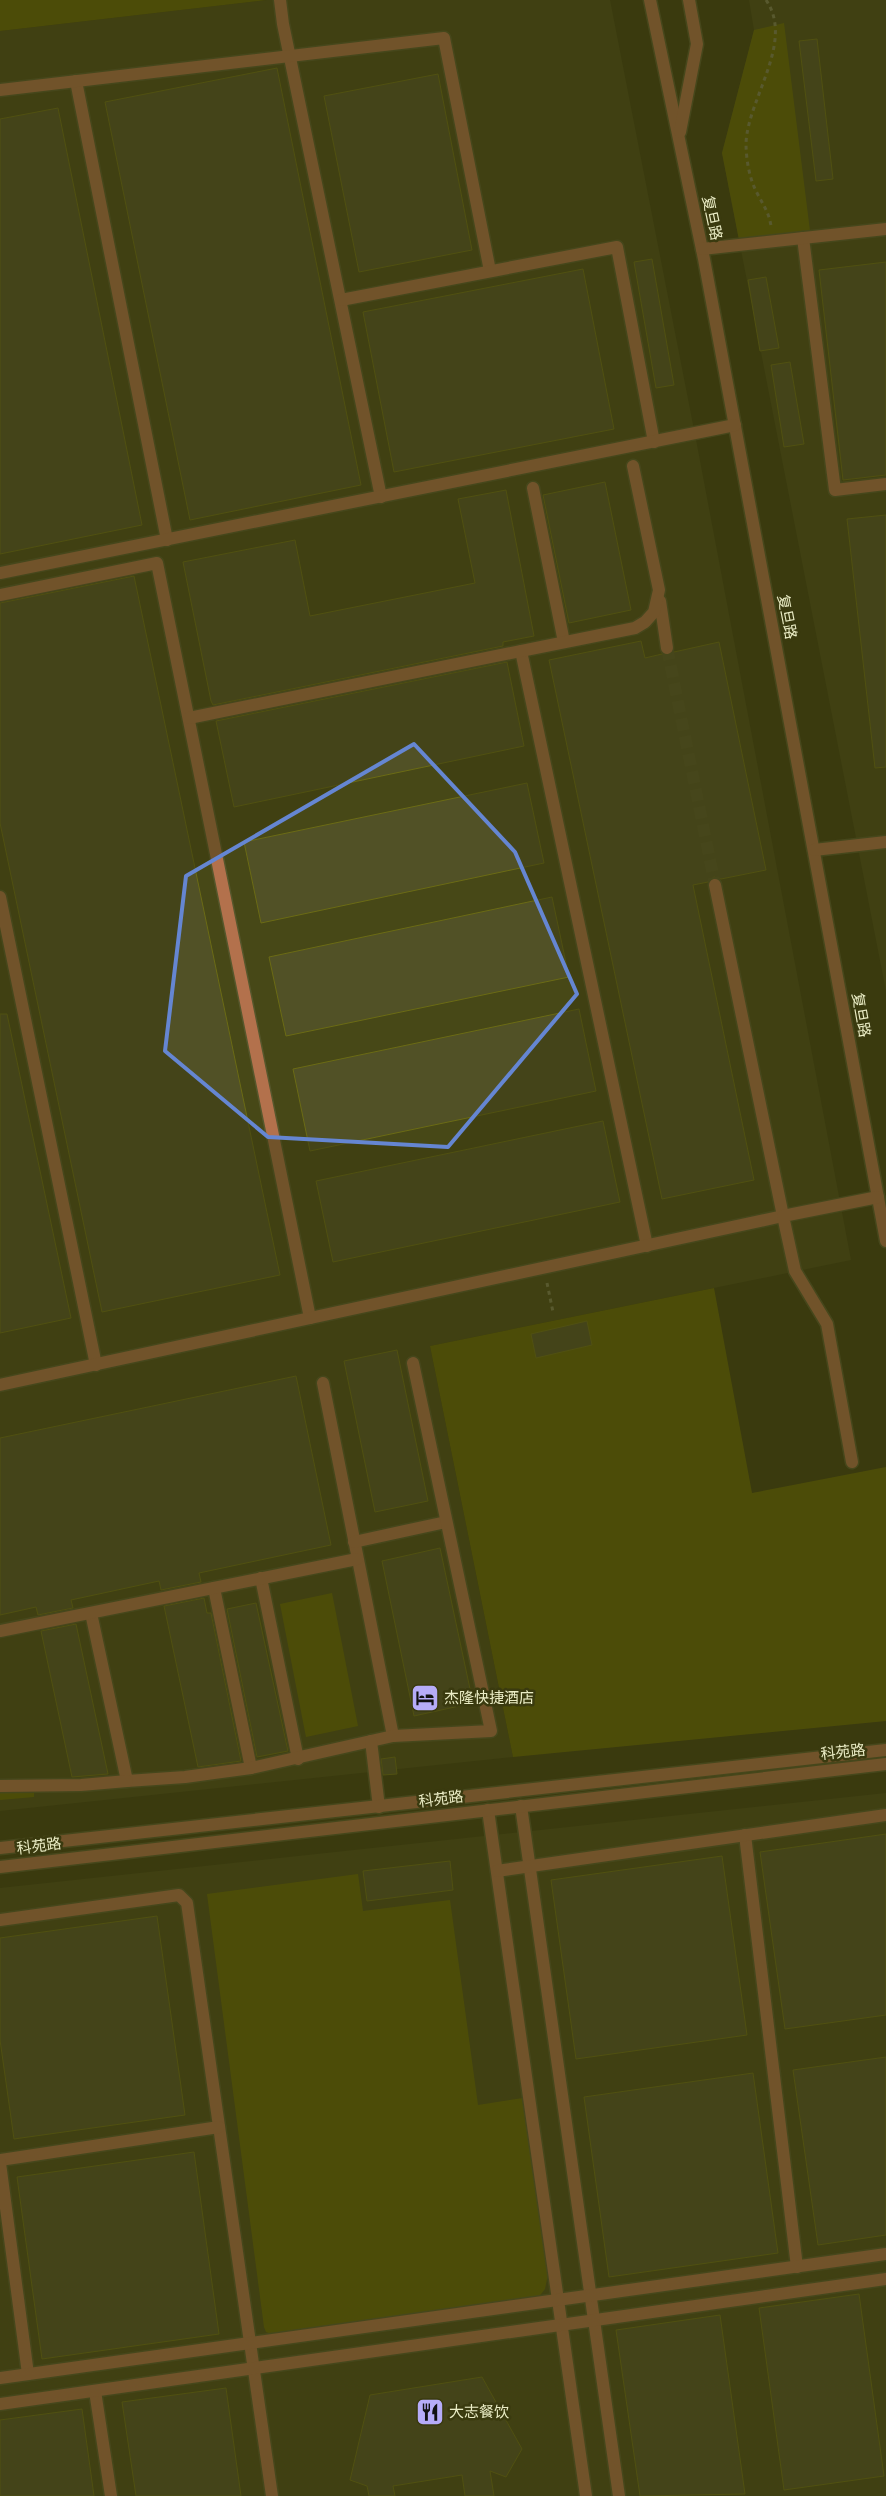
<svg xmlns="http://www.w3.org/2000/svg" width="886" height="2496" font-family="'Crimson Pro','Noto Sans SC',serif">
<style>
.built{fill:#474817}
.green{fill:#636300}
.building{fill:#515126;stroke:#6b6b15}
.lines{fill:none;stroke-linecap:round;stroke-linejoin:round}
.minor-tunnel{stroke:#55552a;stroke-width:12;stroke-dasharray:12 6;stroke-linecap:butt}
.minor-casing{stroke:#56572c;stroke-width:15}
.path{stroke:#7d7e55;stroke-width:3;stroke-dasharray:4 4;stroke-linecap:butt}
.minor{stroke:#b3714c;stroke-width:12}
.marked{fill:none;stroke:#6586d2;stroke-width:4;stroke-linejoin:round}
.labels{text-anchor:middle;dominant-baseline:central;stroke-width:5;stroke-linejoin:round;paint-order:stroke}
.street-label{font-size:15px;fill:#ebedc6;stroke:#3a3a0f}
.poi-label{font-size:15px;fill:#ebedc6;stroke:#3a3a0f;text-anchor:start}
</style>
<rect width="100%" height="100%" fill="#3a3a0f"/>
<g class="built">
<path d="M267 0H610L697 445 851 1260 430 1346 513 1757 0 1811V31Z"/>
<path d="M749 0H886V991L722 153 754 30Z"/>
<path d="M886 1793V2496H0V1888Z"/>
</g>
<g class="green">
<path d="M0 0H266L0 31Z"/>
<path d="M784 23 810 231 739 240 722 153 754 30Z"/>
<path d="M714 1288 752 1493 886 1467V1721L513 1757 430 1346Z"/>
<path d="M332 1593 358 1726 306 1737 280 1604Z"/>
<path d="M0 1792H34V1797L0 1800Z"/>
<path d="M358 1874 363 1911 450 1900 478 2105 523 2098 548 2274 545 2289 538 2298 273 2335 266 2332 264 2327 207 1894Z"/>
</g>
<g class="building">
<path d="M817 39 833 179 816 181 799 41Z"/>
<path d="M277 68 361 485 190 520 105 102Z"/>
<path d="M438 74 472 250 359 272 324 96Z"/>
<path d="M58 108 142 525 0 554V119Z"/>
<path d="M652 259 674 385 656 388 634 262Z"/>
<path d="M886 262V475L843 480 819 270Z"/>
<path d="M583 269 614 429 394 472 363 312Z"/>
<path d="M766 277 779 348 760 351 748 280Z"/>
<path d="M790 362 804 444 784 447 771 365Z"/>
<path d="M605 482 631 610 569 623 543 495Z"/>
<path d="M506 490 534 636 503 642V646L213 705 211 701 183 562 295 540 310 616 475 583 458 499Z"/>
<path d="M886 515V767L875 768 847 519Z"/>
<path d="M134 576 280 1275 102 1312 0 823V603Z"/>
<path d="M641 641 645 658 662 654 669 656 674 652 719 642 766 870 721 879 714 877 708 882 693 885 754 1180 662 1199 549 660Z"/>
<path d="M507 662 524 746 234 807 216 721Z"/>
<path d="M527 783 544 863 261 923 244 842Z"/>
<path d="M552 897 569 977 286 1036 269 957Z"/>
<path d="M579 1009 596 1091 310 1151 293 1069Z"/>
<path d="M0 1014H7L71 1318 0 1333Z"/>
<path d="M603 1121 620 1202 333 1262 316 1181Z"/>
<path d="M587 1321 592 1345 536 1358 531 1334Z"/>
<path d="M397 1350 428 1501 375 1512 344 1361Z"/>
<path d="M296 1376 331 1545 199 1573 201 1582 161 1590 159 1581 71 1600 73 1608 38 1615 36 1607 0 1615V1438Z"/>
<path d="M440 1548 473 1703 414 1716 382 1561Z"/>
<path d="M204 1598 207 1613H211L241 1761 198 1767 164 1606Z"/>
<path d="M256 1603 288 1751 257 1757 227 1609Z"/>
<path d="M76 1624 108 1774 72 1777 41 1631Z"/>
<path d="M395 1757 397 1774 383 1775 381 1759Z"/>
<path d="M886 1834V2015L785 2029 760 1852Z"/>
<path d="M722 1856 747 2035 576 2059 551 1880Z"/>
<path d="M450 1861 453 1890 367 1901 363 1871Z"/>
<path d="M157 1916 185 2115 14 2139 0 2040V1938Z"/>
<path d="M886 2057V2235L818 2245 793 2070Z"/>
<path d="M753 2073 778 2253 609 2277 584 2097Z"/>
<path d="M194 2152 219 2334 42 2359 17 2177Z"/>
<path d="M859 2294 884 2476 784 2490 759 2308Z"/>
<path d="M720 2315 745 2494 640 2496 616 2330Z"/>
<path d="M482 2377 522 2449 506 2477 490 2471 494 2496H465L462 2475 393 2486 395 2496H369L367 2486 350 2480 370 2395Z"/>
<path d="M226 2388 241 2496H136L122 2402Z"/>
<path d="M82 2409 94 2496H0V2420Z"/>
</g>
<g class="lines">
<path class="minor-tunnel" d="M667 648 715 885"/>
<g class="minor-casing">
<g id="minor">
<path d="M280 0 283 24 381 497"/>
<path d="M650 0 704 259 886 1241"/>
<path d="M76 81 167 540"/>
<path d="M0 90 444 38 490 271"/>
<path d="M680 132 697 44 689 0"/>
<path d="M803 238 835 490 886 484"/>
<path d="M702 249 886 229"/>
<path d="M341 300 617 247 654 442"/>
<path d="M533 488 564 642"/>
<path d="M0 573 735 425"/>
<path d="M0 595 157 563 310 1318"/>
<path d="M660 601 667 648"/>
<path d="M521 651 647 1246"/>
<path d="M189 718 635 628 645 622 654 612 659 590 633 466"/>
<path d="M814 850 886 842"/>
<path d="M0 897 96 1365"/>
<path d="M323 1383 393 1736"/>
<path d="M0 1385 783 1216 715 885"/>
<path d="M852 1462 827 1324 795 1271 783 1216 878 1197"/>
<path d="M354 1542 446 1522"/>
<path d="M261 1578 298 1759"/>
<path d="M214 1588 251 1768"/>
<path d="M91 1613 127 1781 185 1777 251 1768 393 1736 491 1731 413 1363"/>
<path d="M0 1631 357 1559"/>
<path d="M371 1741 379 1807"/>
<path d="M0 1786 81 1785 127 1781"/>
<path d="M521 1806 619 2496"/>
<path d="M488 1810 586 2496"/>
<path d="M745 1835 797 2267"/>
<path d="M0 1848 886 1750"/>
<path d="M0 1867 886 1764"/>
<path d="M497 1871 886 1815"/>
<path d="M0 1920 179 1895 187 1903 272 2496"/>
<path d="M0 2160 219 2127"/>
<path d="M0 2163 28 2374"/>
<path d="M0 2378 886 2254"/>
<path d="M95 2391 111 2496"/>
<path d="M0 2404 886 2279"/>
</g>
</g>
<g class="path">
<path d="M766 0C795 42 748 98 746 143 746 158 749 177 756 191 762 203 769 212 771 226"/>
<path d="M547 1283 553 1312"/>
</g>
<use href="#minor" class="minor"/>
</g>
<path d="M0 0H886V2496H0ZM414 744 515 852 577 994 448 1147 268 1137 165 1051 186 876Z" fill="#3a3a0f" fill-opacity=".55" fill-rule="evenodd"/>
<path class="marked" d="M414 744 515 852 577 994 448 1147 268 1137 165 1051 186 876Z"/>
<defs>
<g id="hotel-square" transform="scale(1.4375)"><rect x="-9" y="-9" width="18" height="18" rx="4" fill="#b6acf8" stroke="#3a3a0f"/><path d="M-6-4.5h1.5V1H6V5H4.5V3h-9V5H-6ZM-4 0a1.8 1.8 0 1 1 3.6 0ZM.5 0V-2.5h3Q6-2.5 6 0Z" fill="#111"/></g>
<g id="restaurant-square" transform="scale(1.4375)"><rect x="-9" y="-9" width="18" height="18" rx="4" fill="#b6acf8" stroke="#3a3a0f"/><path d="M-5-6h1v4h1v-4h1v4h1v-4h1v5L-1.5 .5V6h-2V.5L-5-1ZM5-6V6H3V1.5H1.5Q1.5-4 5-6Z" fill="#111"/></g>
</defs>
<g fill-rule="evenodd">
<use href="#hotel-square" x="425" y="1698"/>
<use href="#restaurant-square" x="430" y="2412"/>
</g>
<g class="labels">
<g class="street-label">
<text transform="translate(712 218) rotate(78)">复旦路</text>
<text transform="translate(787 617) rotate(79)">复旦路</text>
<text transform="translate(861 1015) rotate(80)">复旦路</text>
<text transform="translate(843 1752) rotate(-6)">科苑路</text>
<text transform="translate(441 1799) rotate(-7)">科苑路</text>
<text transform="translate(39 1846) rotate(-7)">科苑路</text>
</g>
<g class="poi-label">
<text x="444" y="1698">杰隆快捷酒店</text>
<text x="449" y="2412">大志餐饮</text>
</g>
</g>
</svg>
